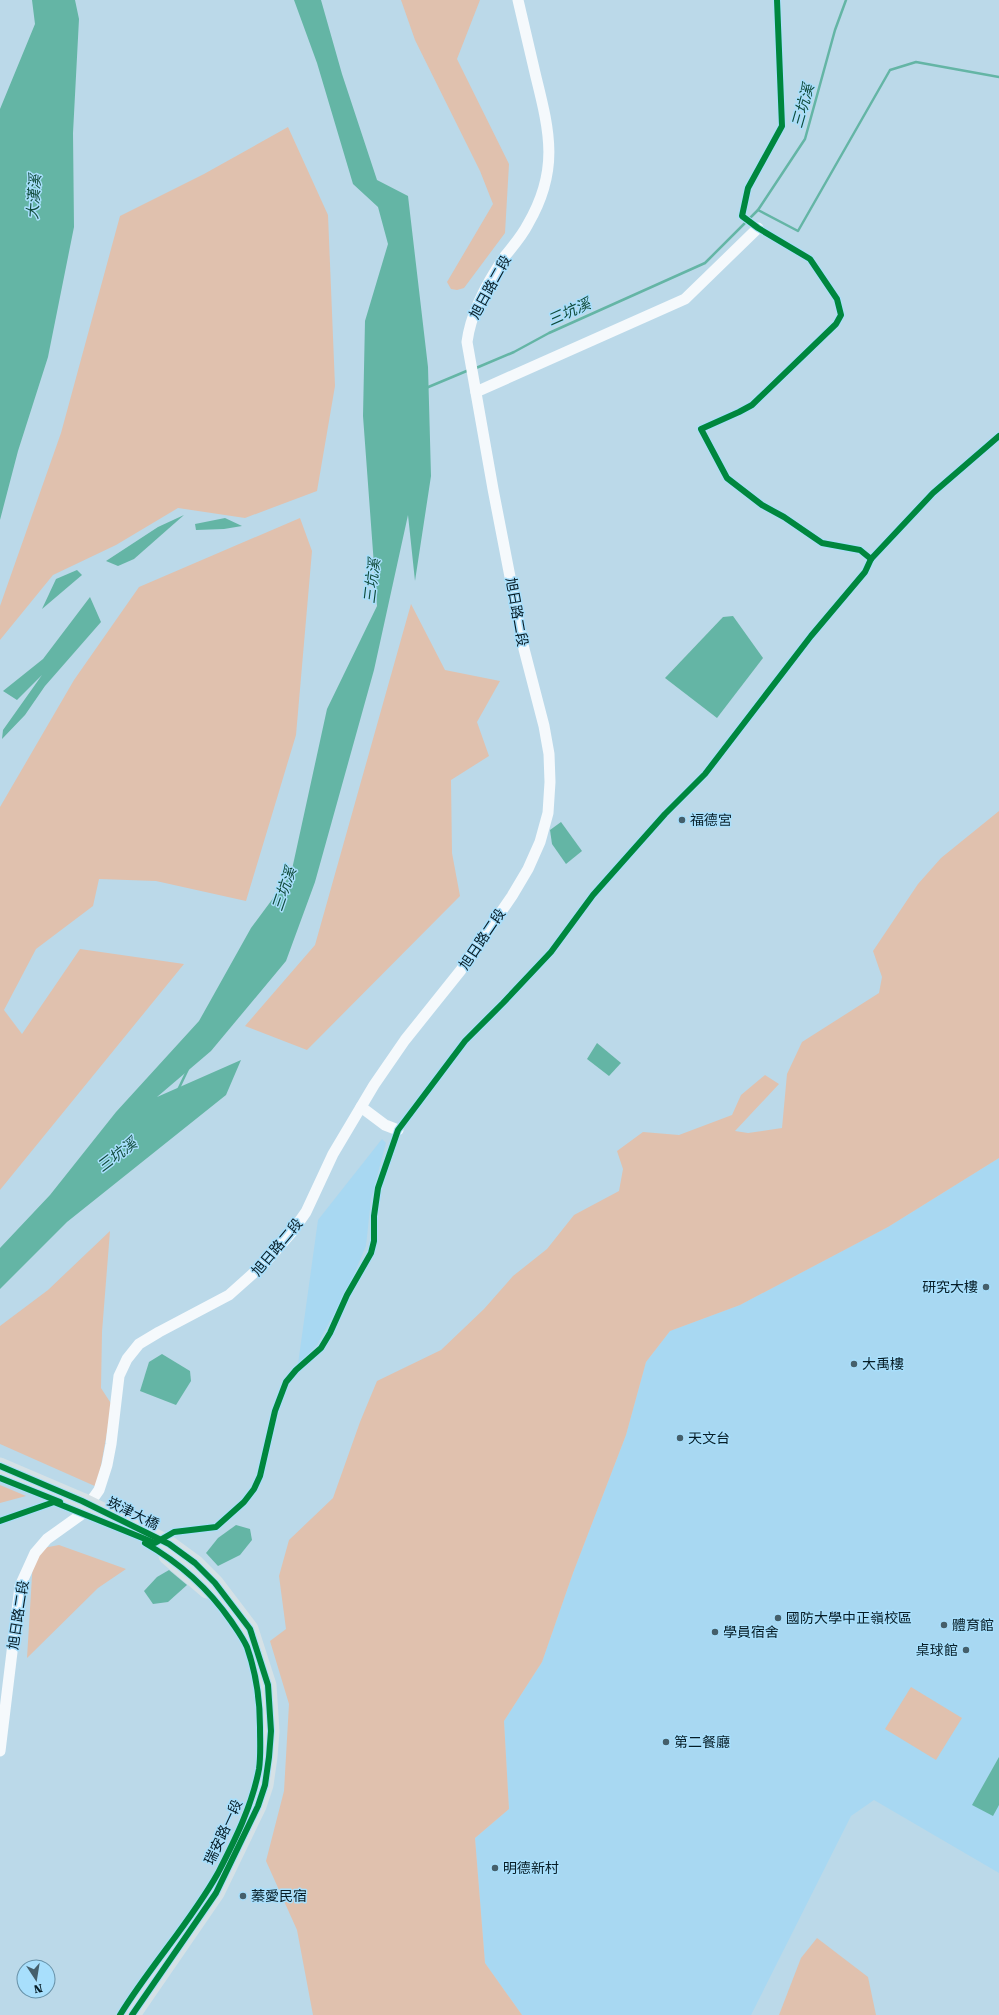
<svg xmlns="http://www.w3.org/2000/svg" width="999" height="2015" font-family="'Roboto Serif','Noto Sans TC',serif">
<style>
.built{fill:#a8d8f2}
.green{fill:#e0c1ae}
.water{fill:#64b5a5}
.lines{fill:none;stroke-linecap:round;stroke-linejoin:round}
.stream{stroke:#64b5a5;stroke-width:2.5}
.minor{stroke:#f5f9fc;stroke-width:11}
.primary{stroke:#d5e1e6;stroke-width:17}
.cycleway-casing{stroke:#a8dffc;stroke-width:8}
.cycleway{stroke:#00873e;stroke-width:6}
.poi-dot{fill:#455f6b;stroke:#a8dffc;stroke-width:1.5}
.labels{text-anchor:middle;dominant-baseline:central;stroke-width:3;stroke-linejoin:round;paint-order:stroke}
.street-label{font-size:14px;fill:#061d27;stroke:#a8dffc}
.poi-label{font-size:14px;fill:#061d27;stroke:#a8dffc;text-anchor:start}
.water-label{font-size:15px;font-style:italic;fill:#104b3b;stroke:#a8dffc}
</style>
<rect width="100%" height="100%" fill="#bbd9e9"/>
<g class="built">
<path d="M382 1139 386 1143 371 1199 366 1246 349 1286 317 1345 298 1364 318 1220Z"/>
<path d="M999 1158V1873L874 1800 851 1816 751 2015H522L485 1963 475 1838 509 1809 504 1721 542 1662 573 1573 626 1435 646 1362 670 1331 740 1305 888 1227Z"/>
</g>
<g class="green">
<path d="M401 0H480L457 59 509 164 505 233 464 288 457 290 451 289 447 282 493 204 480 171 415 40Z"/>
<path d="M288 127 328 215 335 386 317 491 245 518 178 508 116 545 53 575 0 640V606L61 433 120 216 204 174Z"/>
<path d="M300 518 312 551 296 735 246 901 156 881 99 879 93 906 36 949 4 1010 22 1034 80 949 184 964 0 1190V807L74 680 139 587Z"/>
<path d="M411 604 445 670 500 681 477 722 489 756 451 780 452 853 460 896 307 1050 245 1026 315 945Z"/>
<path d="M999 811V1158L888 1227 740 1305 670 1331 646 1362 626 1435 573 1573 542 1662 504 1721 509 1809 475 1838 485 1963 522 2015H313L297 1930 266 1861 284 1791 289 1704 270 1641 286 1629 279 1576 289 1540 333 1498 360 1422 377 1381 441 1350 484 1309 513 1276 547 1249 574 1215 619 1191 623 1169 617 1151 643 1132 679 1135 732 1115 741 1095 765 1075 779 1084 735 1131 748 1133 782 1128 787 1074 802 1042 879 993 882 977 873 951 918 884 941 858Z"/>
<path d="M110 1231 102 1332 101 1388 112 1405 97 1487 0 1444V1326L48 1290Z"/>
<path d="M0 1485 26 1496 0 1503Z"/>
<path d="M59 1545 126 1569 98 1588 27 1658 33 1560 43 1548Z"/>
<path d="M911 1687 962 1718 936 1760 885 1729Z"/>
<path d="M817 1938 868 1977 876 2015H779L801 1958Z"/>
</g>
<g class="water">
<path d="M32 0H75L79 19 73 133 74 227 48 357 18 451 0 520V109L35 24Z"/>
<path d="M294 0H321L342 74 377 180 408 196 428 367 431 476 415 581 408 515 374 670 315 882 286 961 211 1051 157 1097 241 1060 226 1095 67 1222 0 1289V1248L50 1195 116 1112 199 1021 251 928 291 874 327 709 377 606 363 416 365 321 388 244 378 207 353 184 317 63Z"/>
<path d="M184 515 134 559 118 566 106 561 158 527Z"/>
<path d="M225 518 242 526 224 529 196 530 195 524Z"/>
<path d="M77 570 82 575 42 609 56 579Z"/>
<path d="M90 597 101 622 45 686 25 715 2 739 3 730 42 675 17 700 3 691 43 659Z"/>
<path d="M733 616 763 658 717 718 665 678 723 617Z"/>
<path d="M561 822 582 851 566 864 552 844 550 830Z"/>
<path d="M597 1043 621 1063 609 1076 587 1059Z"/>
<path d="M162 1354 190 1371 191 1381 176 1405 140 1391 149 1362Z"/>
<path d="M236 1525 250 1529 252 1540 240 1555 218 1566 206 1553 218 1538Z"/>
<path d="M169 1570 187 1585 168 1602 153 1604 144 1591 157 1577Z"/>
<path d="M999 1757V1805L993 1816 972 1805Z"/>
</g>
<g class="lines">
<g class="stream">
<path d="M758 210 798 231 890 70 916 62 999 77"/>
<path d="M476 368 514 352 549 333 705 263 758 210 805 139 835 30 846 0"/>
<path d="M426 388 469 370"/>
<path d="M178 1090 188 1069"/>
</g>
<g class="minor">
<path d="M476 392 685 299 758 228"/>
<path d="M361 1107 385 1125 398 1130"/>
<path d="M0 1751 20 1586 35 1553 47 1539 82 1514 99 1490 107 1465 111 1444 119 1376 127 1359 139 1344 159 1332 229 1295 266 1262 292 1232 306 1212 333 1154 374 1085 405 1040 461 970 512 896 528 869 540 842 548 813 550 782 549 754 544 726 524 649 493 489 467 342C471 311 488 281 505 256 513 246 522 236 528 224 559 171 550 133 536 77 530 51 524 26 518 0"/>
</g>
<g class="primary">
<path d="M0 1466 82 1501 147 1533 169 1544 195 1563 215 1583 250 1629 268 1685 271 1731 269 1757 265 1785 258 1806 216 1893 132 2015"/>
<path d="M167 1556 207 1590"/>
</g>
<g class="cycleway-casing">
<g id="cycleway">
<path d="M777 0 782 126 748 188 742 216 758 228 810 259 837 299 841 315 836 324 752 405 739 412 701 429 727 478 762 505 784 517 822 543 860 550 871 559"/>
<path d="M0 1466 82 1501 147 1533 169 1544 195 1563 215 1583 250 1629 268 1685 271 1731 269 1757 265 1785 258 1806 216 1893 132 2015"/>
<path d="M0 1478 60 1502"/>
<path d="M0 1521 54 1502 155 1543 174 1532 216 1527 244 1502 254 1489 260 1476 275 1411 286 1382 296 1370 321 1348 330 1333 347 1295 371 1253 374 1241V1216L378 1188 398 1130 465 1041 503 1003 551 952 593 895 665 814 705 774 811 636 865 572 871 559 933 493 999 436"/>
<path d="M120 2015C150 1966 190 1923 218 1873 235 1840 252 1806 259 1769 261 1756 260 1741 260 1727 260 1700 256 1673 247 1647 243 1638 237 1630 231 1621 208 1588 180 1563 145 1543"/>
</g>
</g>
<use href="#cycleway" class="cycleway"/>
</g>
<g class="poi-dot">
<circle cx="682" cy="820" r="4"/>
<circle cx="986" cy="1287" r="4"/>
<circle cx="854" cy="1364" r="4"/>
<circle cx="680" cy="1438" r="4"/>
<circle cx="778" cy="1618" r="4"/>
<circle cx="944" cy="1625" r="4"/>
<circle cx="715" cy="1632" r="4"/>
<circle cx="966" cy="1650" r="4"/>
<circle cx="666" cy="1742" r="4"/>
<circle cx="495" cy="1868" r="4"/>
<circle cx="243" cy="1896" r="4"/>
</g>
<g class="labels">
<g class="street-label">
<text transform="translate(490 287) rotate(-61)">旭日路二段</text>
<text transform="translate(517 612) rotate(80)">旭日路二段</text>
<text transform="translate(482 939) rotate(-56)">旭日路二段</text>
<text transform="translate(277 1247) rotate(-50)">旭日路二段</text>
<text transform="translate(133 1513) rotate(26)">崁津大橋</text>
<text transform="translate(18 1615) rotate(-81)">旭日路二段</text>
<text transform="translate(223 1832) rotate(-65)">瑞安路一段</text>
</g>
<g class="poi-label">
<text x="690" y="820">福德宮</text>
<text x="978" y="1287" text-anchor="end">研究大樓</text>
<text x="862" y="1364">大禹樓</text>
<text x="688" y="1438">天文台</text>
<text x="786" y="1618">國防大學中正嶺校區</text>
<text x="952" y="1625">體育館</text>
<text x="723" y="1632">學員宿舍</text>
<text x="958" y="1650" text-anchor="end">桌球館</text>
<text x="674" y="1742">第二餐廳</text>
<text x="503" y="1868">明德新村</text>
<text x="251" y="1896">蓁愛民宿</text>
</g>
<g class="water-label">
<text transform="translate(803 106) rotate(-74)">三坑溪</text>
<text transform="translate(34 197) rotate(-86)">大漢溪</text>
<text transform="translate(569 312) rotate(-24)">三坑溪</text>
<text transform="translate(372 581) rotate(-83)">三坑溪</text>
<text transform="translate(284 889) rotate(-71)">三坑溪</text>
<text transform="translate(117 1155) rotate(-37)">三坑溪</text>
</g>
</g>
<g transform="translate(36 1979) rotate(168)"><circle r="19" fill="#a8dffc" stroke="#6791a7"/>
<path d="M0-3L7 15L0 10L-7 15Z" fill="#455f6b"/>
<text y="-6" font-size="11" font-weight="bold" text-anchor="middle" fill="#061d27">N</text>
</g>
</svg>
